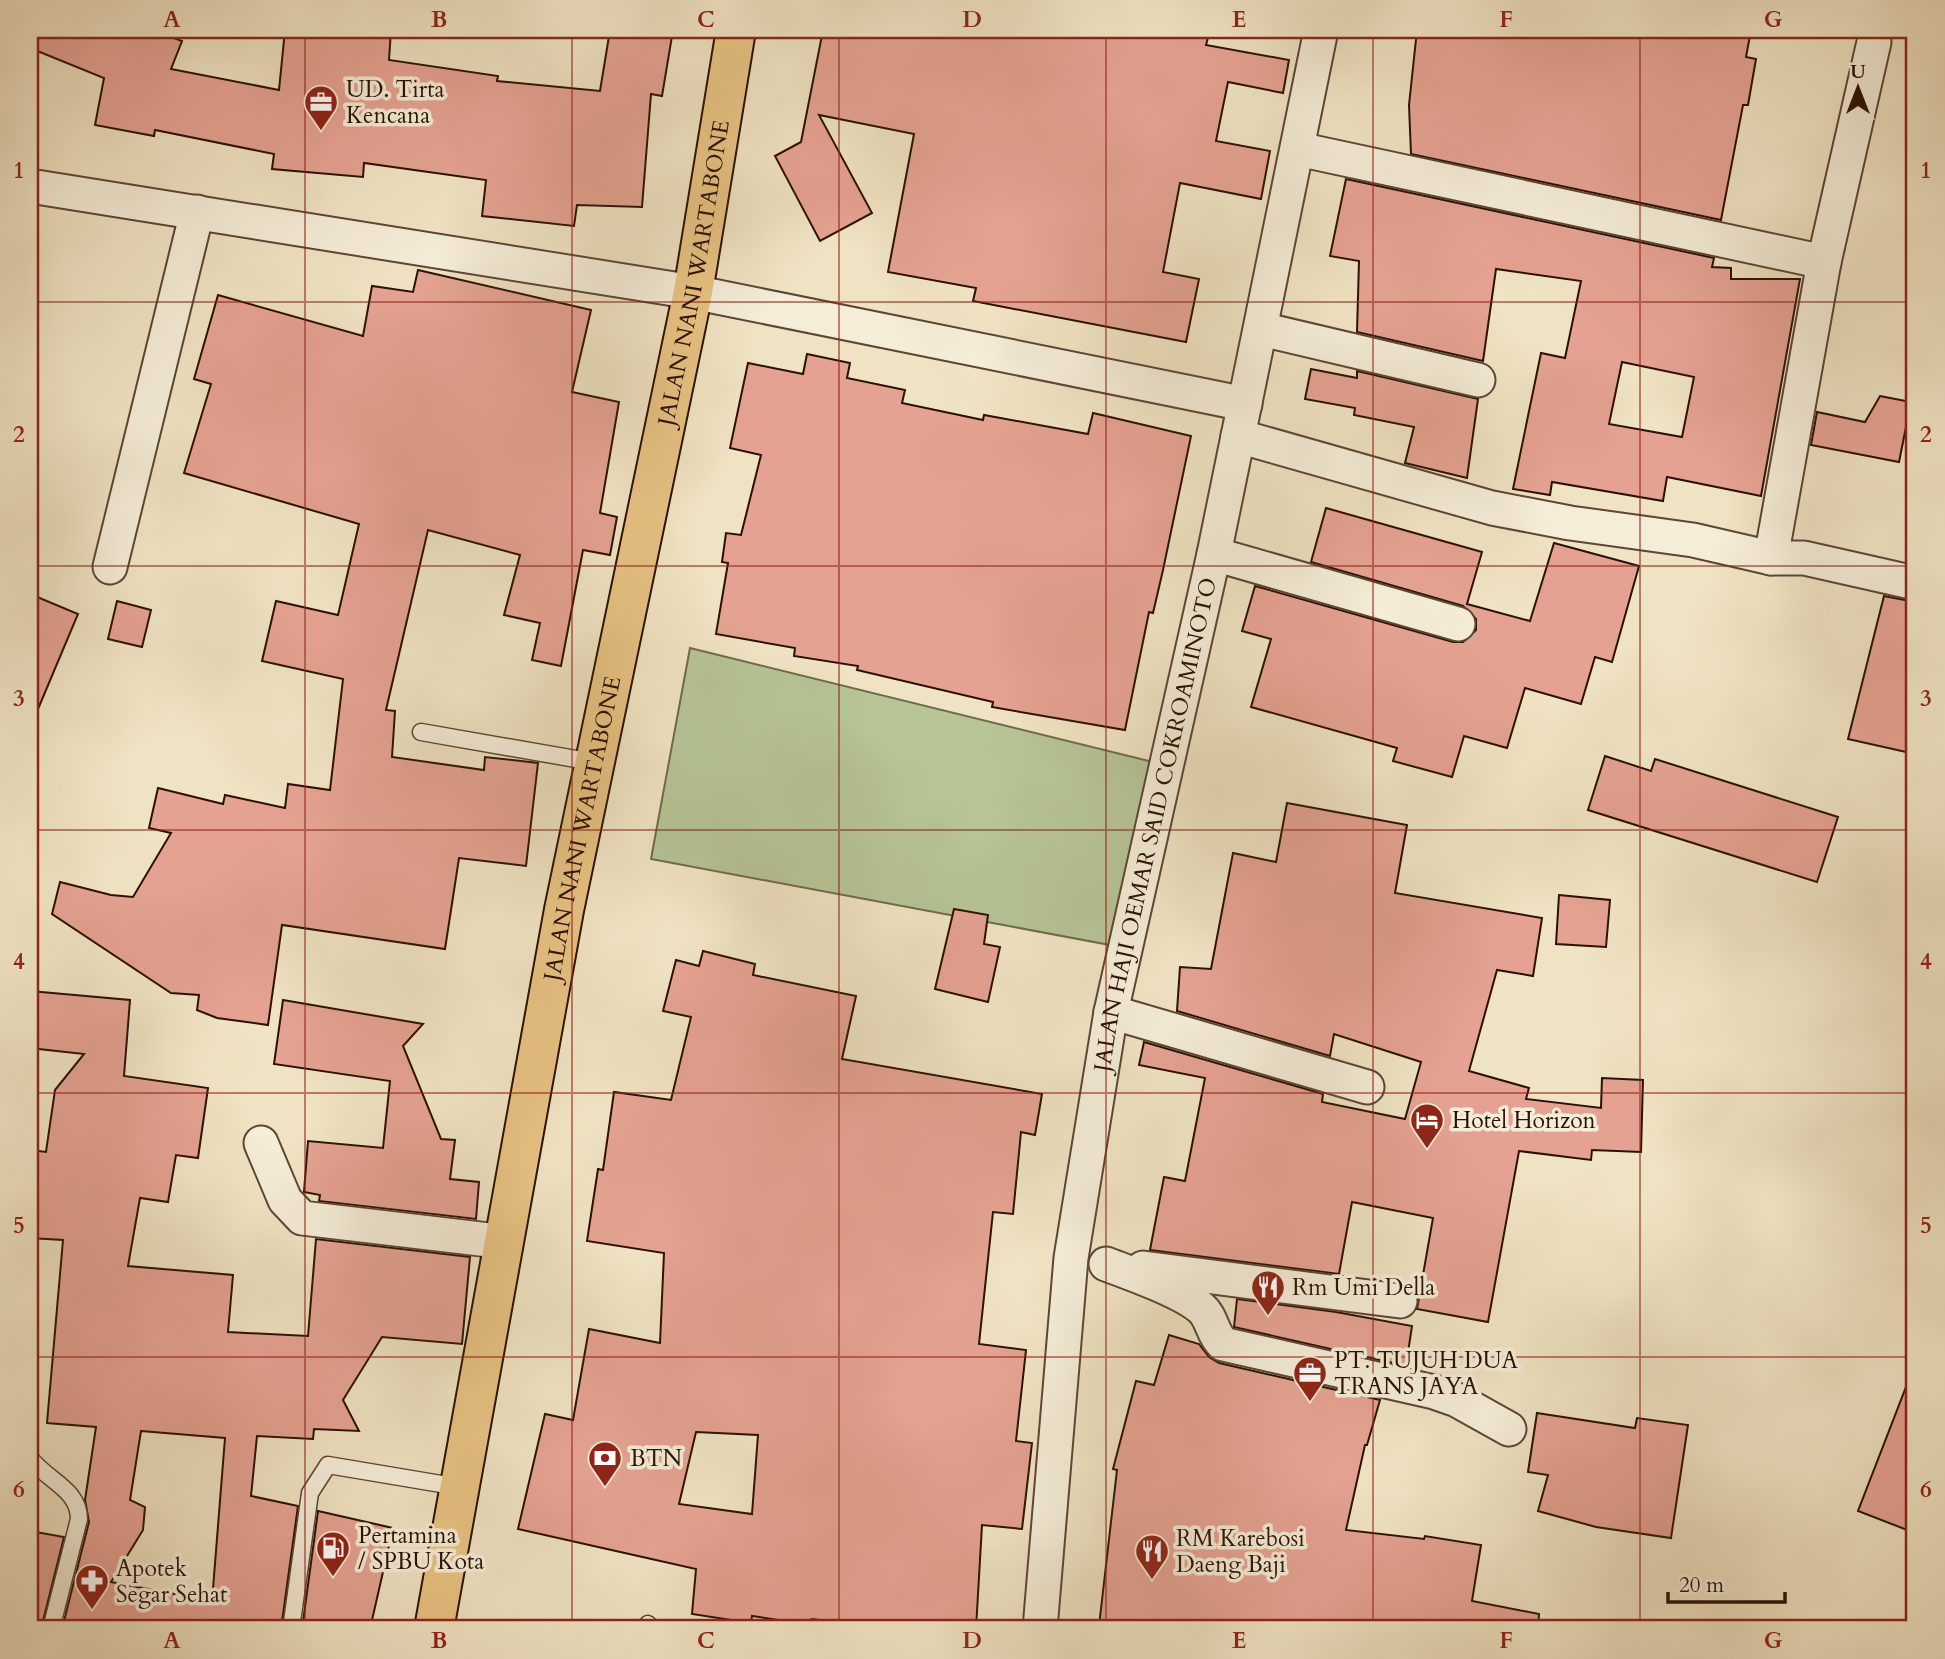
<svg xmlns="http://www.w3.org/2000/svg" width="1945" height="1659" font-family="Cardo,serif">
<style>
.green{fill:#b6c496;stroke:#706a4d;stroke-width:2}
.building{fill:#e5a292;stroke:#2b1104;stroke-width:2;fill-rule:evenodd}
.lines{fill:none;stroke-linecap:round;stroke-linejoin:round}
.service-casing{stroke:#5c4634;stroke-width:19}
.minor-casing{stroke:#5c4634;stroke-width:37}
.primary-casing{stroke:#2b1104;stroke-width:42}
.service{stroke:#f5edd8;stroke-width:16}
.minor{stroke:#f5edd8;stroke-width:33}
.primary{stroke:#e8c282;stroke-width:38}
.grid{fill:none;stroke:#8f2418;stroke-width:2;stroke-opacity:0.55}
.labels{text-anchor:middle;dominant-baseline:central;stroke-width:7;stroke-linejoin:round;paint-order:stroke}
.poi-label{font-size:23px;fill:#2b1104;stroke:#f5edd8;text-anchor:start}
.street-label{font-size:23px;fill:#2b1104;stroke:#f5edd8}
.neatline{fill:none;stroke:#8f2418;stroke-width:2.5}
.grid-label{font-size:23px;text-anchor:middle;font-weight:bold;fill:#8f2418}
</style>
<rect width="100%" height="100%" fill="#f0e3c3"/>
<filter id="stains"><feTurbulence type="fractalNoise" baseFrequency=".00286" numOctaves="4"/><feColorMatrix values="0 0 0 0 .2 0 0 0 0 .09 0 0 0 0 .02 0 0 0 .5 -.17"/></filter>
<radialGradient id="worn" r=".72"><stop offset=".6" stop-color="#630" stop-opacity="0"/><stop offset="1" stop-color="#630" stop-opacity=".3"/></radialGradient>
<path class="green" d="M690 648 1153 762 1110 945 651 859Z"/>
<g class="building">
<path d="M30 30H153L182 41 171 69 279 90 285 30H391L389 60 498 76 497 81 600 91 610 30H673L662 96 651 94 642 207 577 205 574 226 482 216 486 180 364 163 363 177 272 169 274 154 155 130 154 136 95 125 104 78 30 48Z"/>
<path d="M823 30H1210L1206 45 1289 60 1283 93 1228 82 1216 141 1270 151 1261 199 1180 183 1163 272 1199 279 1186 342 973 301 976 288 888 272 914 134 819 115 872 213 820 241 775 156 801 142Z"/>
<path d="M1417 30H1751L1746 57 1756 59 1748 105H1743L1721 220 1411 154 1409 105Z"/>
<path d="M1346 179 1714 258 1712 267 1731 268V279H1800L1761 496 1667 477 1663 501 1552 482 1550 495 1513 489 1541 353 1565 358 1581 281 1496 269 1483 361 1357 332 1359 261 1330 256ZM1622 362 1694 377 1682 437 1609 424Z"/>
<path d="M418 270 591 310 572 392 619 402 600 513 617 517 610 555 583 550 561 666 532 660 540 623 504 615 520 555 428 530 386 710 395 711 392 757 484 770 485 757 538 763 526 866 459 858 445 949 282 925 268 1025 217 1018 197 1010 199 995 171 993 52 914 60 882 111 895 133 897 171 833 149 828 158 788 223 804 225 795 285 808 288 784 330 790 343 679 262 661 276 601 338 615 359 524 184 473 211 384 194 379 218 295 363 336 372 286 413 292Z"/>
<path d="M807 354 850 363 847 378 905 390 902 403 983 420 984 415 1088 434 1093 413 1191 436 1163 570 1153 613 1149 612 1125 730 992 707 993 702 857 670 858 666 794 656 795 648 716 634 728 563 722 562 726 533 741 535 761 455 730 448 748 363 803 374Z"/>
<path d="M1311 369 1357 378V371L1478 399 1467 478 1405 463 1414 427 1354 415 1355 408 1305 399Z"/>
<path d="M1880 396 1911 402 1899 462 1811 445 1817 412 1865 422Z"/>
<path d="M1326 508 1482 552 1467 604 1530 621 1554 543 1639 566 1612 662 1595 657 1581 704 1525 688 1507 748 1464 736 1452 777 1393 761 1397 748 1251 707 1271 639 1242 631 1255 586 1453 642H1463L1476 630V619L1463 606 1311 562Z"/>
<path d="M30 594 78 614 30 728Z"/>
<path d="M1884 596 1915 602V754L1848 739Z"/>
<path d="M117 601 151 610 142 647 108 639Z"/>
<path d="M1605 756 1651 771 1655 759 1838 817 1817 882 1588 810Z"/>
<path d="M1287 803 1407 825 1395 893 1542 918 1533 976 1497 970 1469 1071 1529 1088 1526 1099 1601 1108 1602 1078 1643 1080 1641 1152 1592 1150 1591 1160 1519 1151 1488 1322 1417 1309 1433 1218 1352 1202 1339 1274 1150 1250 1164 1177 1185 1181 1205 1078 1139 1065 1144 1042 1323 1094 1322 1102 1405 1119 1421 1062 1334 1034 1330 1056 1177 1011 1180 967 1211 969 1233 853 1276 862Z"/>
<path d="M1559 895 1610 900 1606 947 1556 944Z"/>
<path d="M954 909 988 915 984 944 1000 947 988 1002 935 989Z"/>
<path d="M703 951 755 964 753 975 856 996 842 1059 1042 1094 1035 1135 1021 1132 1013 1214 993 1212 979 1344 1026 1350 1016 1441 1032 1443 1022 1529 982 1525 976 1629H898L812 1619 811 1625 752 1616 751 1623 692 1614 696 1569 518 1529 545 1414 573 1420 589 1329 660 1343 664 1253 587 1241 598 1169 603 1170 614 1092 671 1100 691 1017 663 1011 676 960 699 966ZM696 1432 758 1435 752 1514 679 1504Z"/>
<path d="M30 991 130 1000 124 1076 208 1088 198 1158 176 1155 168 1202 140 1198 128 1266 233 1275 228 1332 308 1336 316 1239 470 1257 462 1344 382 1337 343 1400 359 1431 314 1429 313 1439 257 1436 251 1496 298 1506 281 1629H62L89 1522 85 1500 96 1427 47 1423 63 1240 30 1238V1150L46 1152 55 1090 84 1054 30 1048ZM141 1431 225 1438 212 1601 111 1582 143 1530 145 1507 130 1500Z"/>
<path d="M283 1000 423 1024 403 1046 441 1139 455 1140 450 1179 479 1182 476 1219 319 1201 320 1195 304 1192 308 1141 383 1148 390 1081 274 1064Z"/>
<path d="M1237 1299 1336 1312 1412 1326 1406 1366 1234 1327Z"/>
<path d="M1169 1335 1199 1344 1209 1357 1219 1363 1380 1400 1367 1445H1365L1346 1530 1424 1539 1425 1536 1481 1545 1472 1601 1539 1614 1538 1629H1125L1099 1626 1117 1470 1113 1469 1136 1381 1154 1385Z"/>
<path d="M1913 1369 1915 1370V1533L1858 1511Z"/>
<path d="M1537 1413 1635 1428 1637 1418 1688 1425 1671 1538 1596 1527 1538 1511 1548 1475 1528 1472Z"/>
<path d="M318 1511 393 1528 370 1629H302Z"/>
<path d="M30 1531 64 1537 41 1629H30Z"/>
</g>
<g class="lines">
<g class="service-casing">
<g id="service">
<path d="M421 732 593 762"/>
<path d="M30 1458C46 1480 79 1489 79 1519L51 1629"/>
<path d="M291 1629 310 1493 328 1465 459 1487"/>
<path d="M647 1629 648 1624"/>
</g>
</g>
<g class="minor-casing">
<g id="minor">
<path d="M1298 149 1824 262"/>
<path d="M30 186 693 292 1245 404"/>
<path d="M1261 329 1478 380"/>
<path d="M1238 436 1492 508 1570 523 1693 540 1771 558H1804L1915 583"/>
<path d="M1214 554 1458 624"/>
<path d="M1771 558 1824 262 1874 42"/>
<path d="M110 567 197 212"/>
<path d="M1111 1012 1367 1087"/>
<path d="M261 1143 285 1200 302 1218 506 1242"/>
<path d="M1106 1264C1132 1274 1181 1291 1201 1308 1212 1317 1212 1334 1223 1344L1434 1392 1457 1400 1509 1429"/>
<path d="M1143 1268 1400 1301"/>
<path id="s1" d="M1040 1629 1071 1258 1111 1012 1214 554 1321 30"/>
</g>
</g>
<g class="primary-casing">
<g id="primary">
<path id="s2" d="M434 1629 564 910 693 292 736 30"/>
</g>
</g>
<use href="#service" class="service"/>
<use href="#minor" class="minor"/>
<use href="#primary" class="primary"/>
</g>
<path class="grid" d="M305 30V1629M572 30V1629M839 30V1629M1106 30V1629M1373 30V1629M1640 30V1629M30 302H1915M30 566H1915M30 830H1915M30 1093H1915M30 1357H1915"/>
<defs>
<g id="office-pin" transform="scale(1.75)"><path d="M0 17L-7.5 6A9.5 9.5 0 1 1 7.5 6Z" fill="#8f2418" stroke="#f5edd8"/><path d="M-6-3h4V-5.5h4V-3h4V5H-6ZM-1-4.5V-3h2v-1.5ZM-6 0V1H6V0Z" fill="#fff"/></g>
<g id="hotel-pin" transform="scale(1.75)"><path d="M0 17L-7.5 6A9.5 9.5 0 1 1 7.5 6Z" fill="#8f2418" stroke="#f5edd8"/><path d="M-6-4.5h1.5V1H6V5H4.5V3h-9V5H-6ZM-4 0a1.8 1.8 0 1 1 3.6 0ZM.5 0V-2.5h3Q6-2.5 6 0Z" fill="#fff"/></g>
<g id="restaurant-pin" transform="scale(1.75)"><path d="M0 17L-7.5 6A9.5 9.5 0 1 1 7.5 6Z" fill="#8f2418" stroke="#f5edd8"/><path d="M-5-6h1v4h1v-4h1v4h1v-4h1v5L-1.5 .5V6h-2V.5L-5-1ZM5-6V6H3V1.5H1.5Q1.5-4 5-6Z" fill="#fff"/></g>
<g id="bank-pin" transform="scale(1.75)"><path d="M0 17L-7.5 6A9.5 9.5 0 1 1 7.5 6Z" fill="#8f2418" stroke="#f5edd8"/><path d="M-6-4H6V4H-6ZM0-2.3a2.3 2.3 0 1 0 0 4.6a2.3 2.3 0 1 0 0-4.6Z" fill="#fff"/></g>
<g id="fuel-pin" transform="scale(1.75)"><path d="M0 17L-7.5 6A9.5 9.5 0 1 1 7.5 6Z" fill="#8f2418" stroke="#f5edd8"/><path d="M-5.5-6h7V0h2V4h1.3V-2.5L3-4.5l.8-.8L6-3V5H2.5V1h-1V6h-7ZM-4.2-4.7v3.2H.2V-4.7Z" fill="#fff"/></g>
<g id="pharmacy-pin" transform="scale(1.75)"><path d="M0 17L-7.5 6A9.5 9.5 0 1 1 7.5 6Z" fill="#8f2418" stroke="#f5edd8"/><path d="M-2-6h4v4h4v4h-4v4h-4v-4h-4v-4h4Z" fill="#fff"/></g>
</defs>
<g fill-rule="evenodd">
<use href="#office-pin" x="321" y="102"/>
<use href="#hotel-pin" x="1427" y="1120"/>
<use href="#restaurant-pin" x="1268" y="1287"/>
<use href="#office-pin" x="1310" y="1373"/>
<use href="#bank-pin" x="605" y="1458"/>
<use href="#fuel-pin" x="333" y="1548"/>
<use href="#restaurant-pin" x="1152" y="1551"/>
<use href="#pharmacy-pin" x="92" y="1581"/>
</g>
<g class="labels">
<g class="poi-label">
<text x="346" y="89">UD. Tirta<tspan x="346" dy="26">Kencana</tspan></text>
<text x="1452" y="1120">Hotel Horizon</text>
<text x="1292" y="1287">Rm Umi Della</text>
<text x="1334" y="1360">PT. TUJUH DUA<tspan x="1334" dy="26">TRANS JAYA</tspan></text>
<text x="630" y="1458">BTN</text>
<text x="358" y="1535">Pertamina<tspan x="358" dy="26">/ SPBU Kota</tspan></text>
<text x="1176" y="1538">RM Karebosi<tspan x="1176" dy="26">Daeng Baji</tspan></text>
<text x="116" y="1568">Apotek<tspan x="116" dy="26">Segar Sehat</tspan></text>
</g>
<g class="street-label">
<text stroke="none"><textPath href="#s2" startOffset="1381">JALAN NANI WARTABONE</textPath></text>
<text stroke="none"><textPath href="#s1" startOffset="814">JALAN HAJI OEMAR SAID COKROAMINOTO</textPath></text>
<text stroke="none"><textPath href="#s2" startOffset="814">JALAN NANI WARTABONE</textPath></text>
</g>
</g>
<rect width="1945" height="1659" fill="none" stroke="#f0e3c3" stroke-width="77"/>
<g transform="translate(1858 88)" stroke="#f5edd8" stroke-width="5" paint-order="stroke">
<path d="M0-5L12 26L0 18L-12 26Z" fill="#2b1104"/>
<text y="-10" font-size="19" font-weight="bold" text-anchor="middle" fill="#2b1104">U</text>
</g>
<path d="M1668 1592v10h117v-10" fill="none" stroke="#2b1104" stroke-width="3.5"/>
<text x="1679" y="1592" font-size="21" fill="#2b1104" stroke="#f5edd8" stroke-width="5" paint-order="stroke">20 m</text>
<rect x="38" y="38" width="1868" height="1582" class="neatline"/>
<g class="grid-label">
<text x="172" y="27">A</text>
<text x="439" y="27">B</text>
<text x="706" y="27">C</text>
<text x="972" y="27">D</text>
<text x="1239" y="27">E</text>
<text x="1506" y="27">F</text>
<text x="1773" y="27">G</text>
<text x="19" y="178">1</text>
<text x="1926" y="178">1</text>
<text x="19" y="442">2</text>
<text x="1926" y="442">2</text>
<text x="19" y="706">3</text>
<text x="1926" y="706">3</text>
<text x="19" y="969">4</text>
<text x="1926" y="969">4</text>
<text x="19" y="1233">5</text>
<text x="1926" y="1233">5</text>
<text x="19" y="1497">6</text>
<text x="1926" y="1497">6</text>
<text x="172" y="1648">A</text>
<text x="439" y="1648">B</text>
<text x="706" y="1648">C</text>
<text x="972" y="1648">D</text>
<text x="1239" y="1648">E</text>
<text x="1506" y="1648">F</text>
<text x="1773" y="1648">G</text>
</g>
<rect width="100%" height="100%" filter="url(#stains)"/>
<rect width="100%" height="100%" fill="url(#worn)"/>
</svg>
